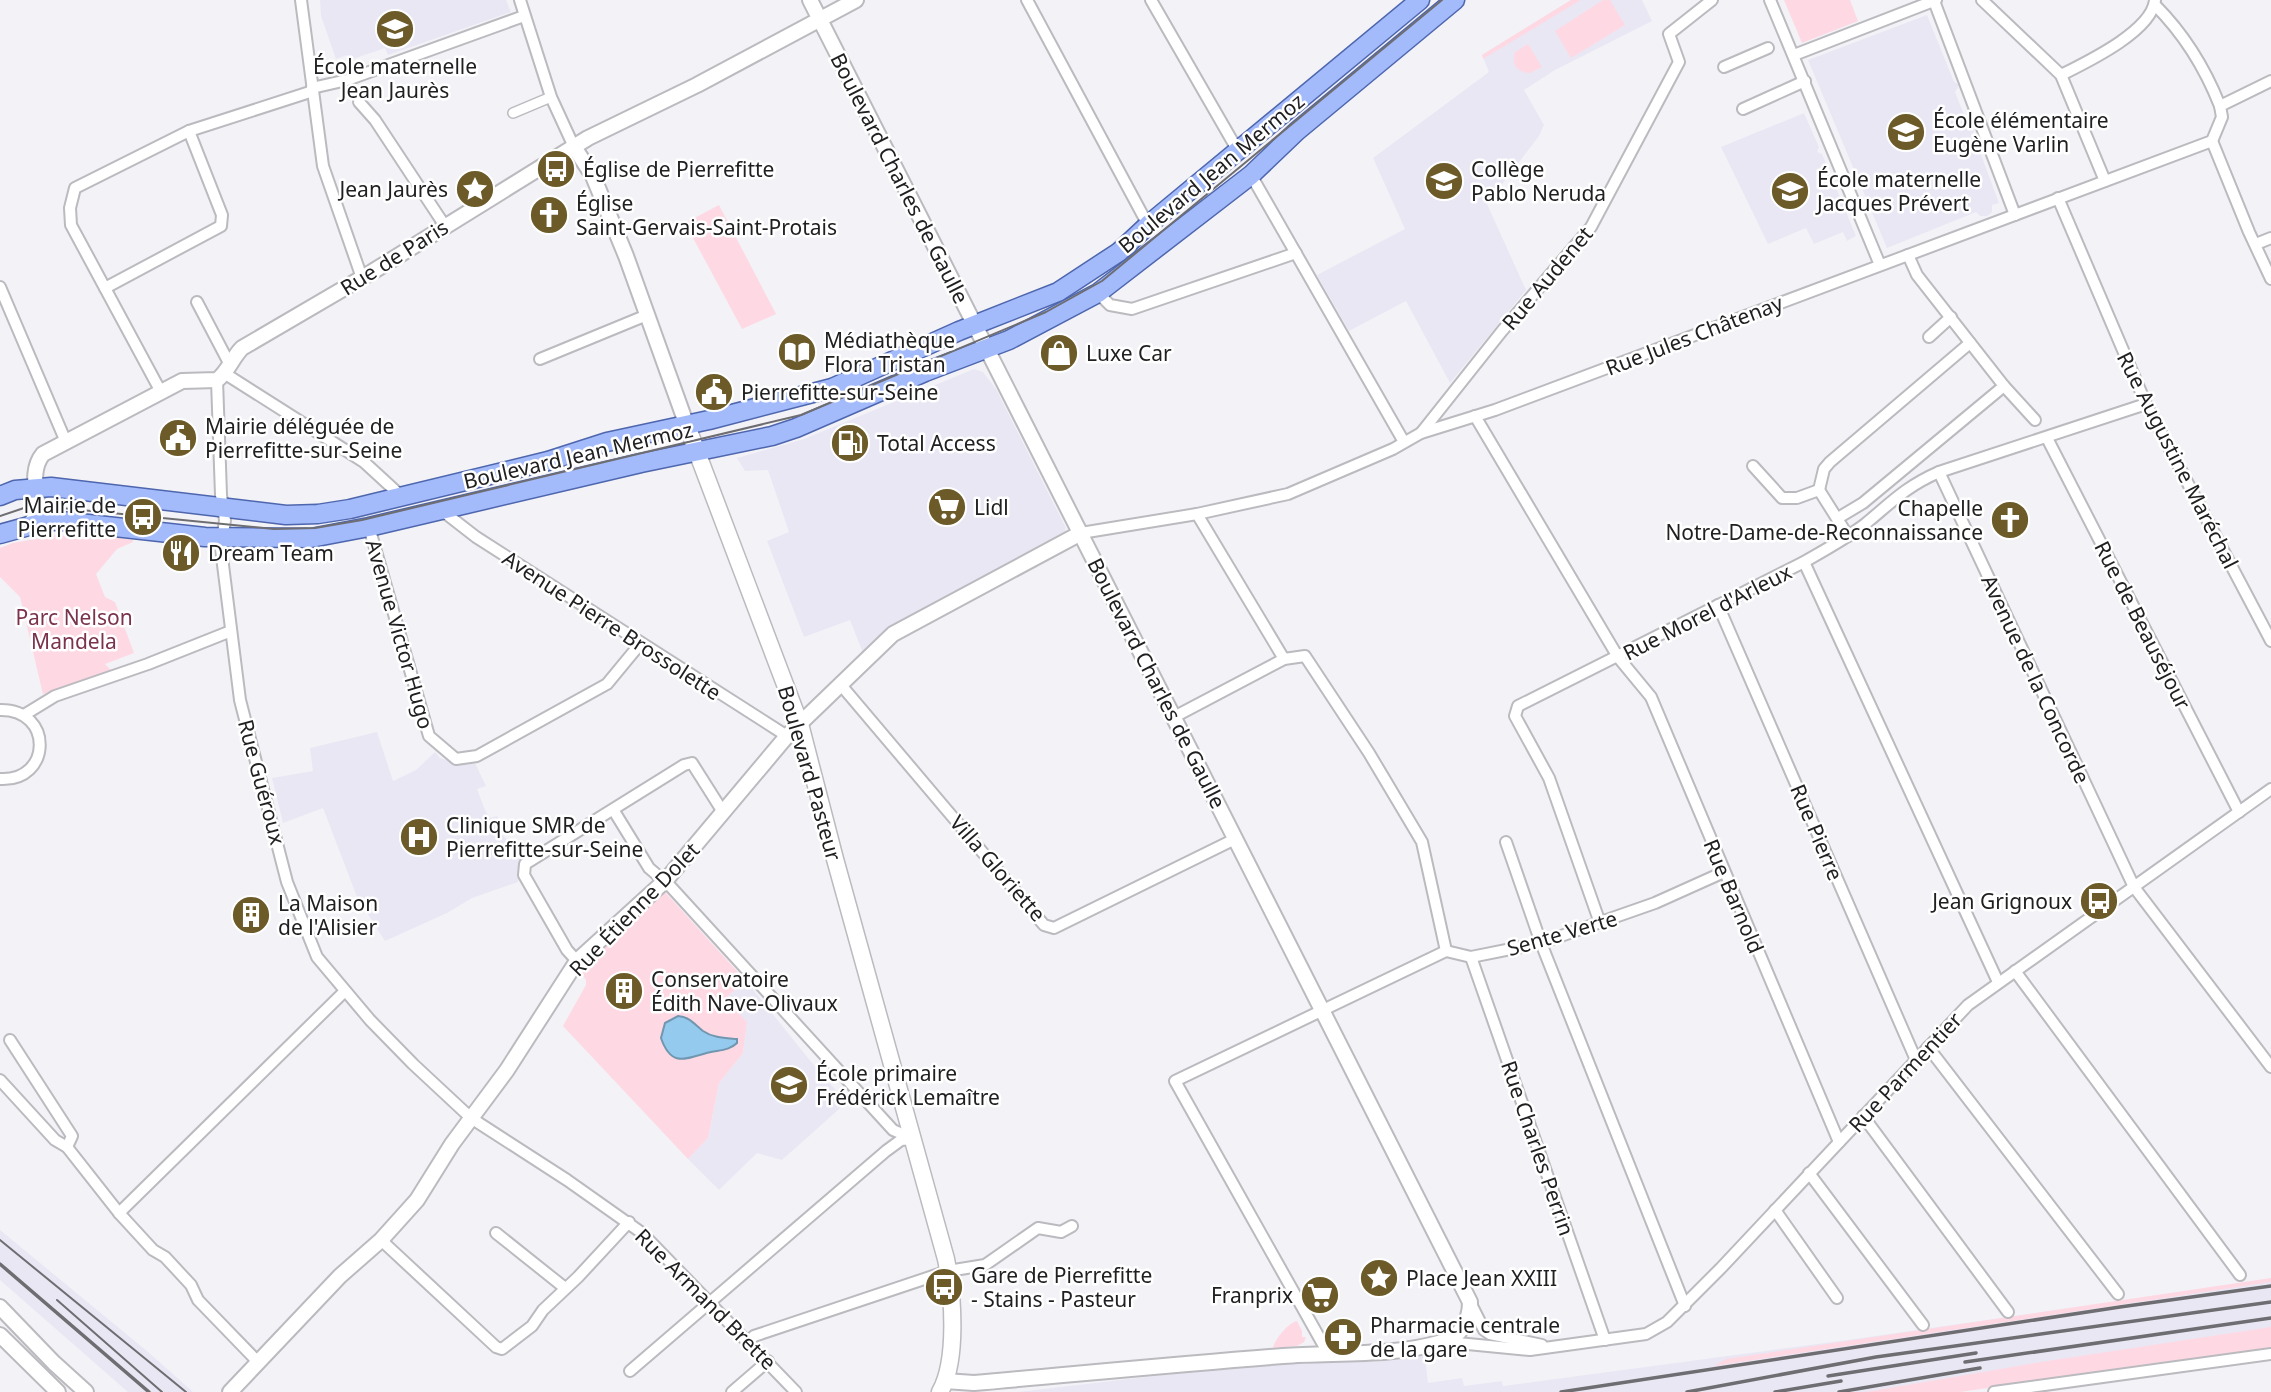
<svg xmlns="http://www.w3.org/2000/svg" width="2271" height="1392" font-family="'Noto Sans',sans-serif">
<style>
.built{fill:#eae7f4}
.green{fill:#fed9e3}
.water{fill:#94caed;stroke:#7197b0;stroke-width:2}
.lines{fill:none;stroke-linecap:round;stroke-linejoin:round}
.pedestrian-casing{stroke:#bbbabf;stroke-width:12}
.minor-casing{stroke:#bbbabf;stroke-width:14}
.tertiary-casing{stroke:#bbbabf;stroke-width:18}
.secondary-casing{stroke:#bbbabf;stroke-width:19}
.primary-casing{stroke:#4d66ad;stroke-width:21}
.pedestrian{stroke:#fff;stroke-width:9}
.minor{stroke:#fff;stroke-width:10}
.tertiary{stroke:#fff;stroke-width:14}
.secondary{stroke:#fff;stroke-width:16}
.primary{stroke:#a3bafb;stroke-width:18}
.tram{stroke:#6e6d71;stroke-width:2}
.rail{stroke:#6e6d71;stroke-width:3.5}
.labels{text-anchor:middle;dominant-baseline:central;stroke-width:5;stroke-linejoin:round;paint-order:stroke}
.poi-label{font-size:21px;fill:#202022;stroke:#fff;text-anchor:start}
.street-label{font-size:21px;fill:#202022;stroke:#fff}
.park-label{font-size:21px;fill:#7a324d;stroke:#fff}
</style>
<rect width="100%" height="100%" fill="#f3f2f7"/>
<g class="built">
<path d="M320 0H506L511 12 388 55 385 48 350 60 347 55 336 59 321 16Z"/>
<path d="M1571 0H1642L1652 21 1555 70 1524 90 1544 125 1539 136 1487 204 1526 290 1450 383 1406 301 1349 331 1317 275 1405 229 1373 158 1489 72 1482 55Z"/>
<path d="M1927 15 1954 82 1959 85 1955 92 1968 125H1973L1975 128 1973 133 1999 203 1992 205V212L1987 216H1980L1976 212 1887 248 1808 60Z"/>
<path d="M1804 113 1819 147 1817 152 1822 154 1856 236 1847 241 1843 232 1814 244 1806 228 1768 244 1721 147Z"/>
<path d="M974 369 983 372 996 389 1066 528 1064 533 884 633 863 653 850 620 804 637 767 541 789 532 768 470 745 471 737 458 804 439Z"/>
<path d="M377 732 393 781 416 770 435 752 440 758 460 764 474 761 486 786 477 789 485 810 490 818 497 816 507 831 502 834 508 842 512 840 522 854 518 882 472 898 447 913 385 941 357 897 323 808 283 823 272 778 313 771 310 748Z"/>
<path d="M746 981 821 1074 847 1102 782 1160 757 1153 719 1190 688 1159 708 1138 719 1083 743 1053 747 1022 725 998Z"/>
<path d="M0 1230 148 1352 193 1392H128L0 1280Z"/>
<path d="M2271 1279V1336L1909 1392H1018L1265 1363 1424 1349 1428 1383 1462 1378 1464 1386 1502 1381 1503 1386 1855 1339Z"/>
</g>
<g class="green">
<path d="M1571 0H1581L1483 59 1482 55Z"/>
<path d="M1603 0H1610L1625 25 1571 58 1555 31Z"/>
<path d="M1784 0H1850L1858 21 1802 43Z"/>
<path d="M1528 44 1542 67 1530 73C1517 72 1511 65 1515 52Z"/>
<path d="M719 205 776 314 742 329 685 223Z"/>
<path d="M56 535 100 539 104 536 133 540V542L117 549 96 574 105 597 115 602 134 653 105 664 111 670 43 694 20 597 0 577V548L13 543Z"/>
<path d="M664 891 746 981 725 998 747 1022 743 1053 719 1083 708 1138 688 1159 563 1026 586 985V980L578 968Z"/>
<path d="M2271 1278V1282L1714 1366 1726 1359Z"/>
<path d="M1297 1321 1302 1331V1337H1306L1304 1342 1297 1346 1273 1348C1275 1339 1288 1323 1297 1321Z"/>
<path d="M2271 1327V1348L1960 1392H1866L2041 1362Z"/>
</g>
<path class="water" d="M678 1016C690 1017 694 1024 703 1031 713 1038 725 1038 737 1039V1043C730 1050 721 1050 711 1052 688 1057 672 1070 661 1038L665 1023Z"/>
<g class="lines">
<g class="pedestrian-casing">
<path id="pedestrian" d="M513 113 551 97"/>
</g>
<g class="minor-casing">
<g id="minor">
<path d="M301 0 323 166 362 278"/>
<path d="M520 0 551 97 574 147"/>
<path d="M1027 0 1148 225"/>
<path d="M1151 0 1238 151"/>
<path d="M1770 0 1880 265"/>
<path d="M1982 0 2061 75 2105 181"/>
<path d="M1934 1 2015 215"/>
<path d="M2155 5C2184 34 2205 68 2220 106"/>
<path d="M1794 55 1936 0"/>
<path d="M1724 67 1768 48"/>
<path d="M2061 75C2087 62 2152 31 2155 0"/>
<path d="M312 88 347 80 524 16"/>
<path d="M359 102 375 120 445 226"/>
<path d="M1743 109 1805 81"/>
<path d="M2212 141 2249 232 2271 279"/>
<path d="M1251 175 1404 442"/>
<path d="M2058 198 2146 404 2271 641"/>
<path d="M2256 244 2271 238"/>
<path d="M0 287 66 442"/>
<path d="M105 288 221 226 222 215 189 131"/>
<path d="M1098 293 1110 305 1132 309 1296 253"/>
<path d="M197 302 229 363"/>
<path d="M1929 337 1951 317"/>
<path d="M540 359 647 315"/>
<path d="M224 373 364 462 401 496"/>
<path d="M217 380 221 495 225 520 221 549 240 700 287 882 317 957 370 1020 413 1064 471 1118 567 1180 642 1233 796 1392"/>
<path d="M2004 386 2035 420"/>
<path d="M161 392 71 225 70 208 75 188 189 131 313 91"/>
<path d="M1475 416 1618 657 1651 697 1839 1142"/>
<path d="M1421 433 1502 331 1591 227 1679 62 1669 34 1712 0"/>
<path d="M2047 438 2239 812"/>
<path d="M1753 466 1782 498H1797L1819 490 1848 536"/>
<path d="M1939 472 2134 887 2271 1067"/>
<path d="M1819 490 1824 469 1830 462 1970 343"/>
<path d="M440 509 476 537 787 736"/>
<path d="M1197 514 1284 659"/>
<path d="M1838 518 1863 503 2004 386 1917 275 1908 255"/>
<path d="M369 527 429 736 456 759 477 756 607 684 640 644"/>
<path d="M1081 533 1197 514 1288 494 1393 449 1421 433 1495 410 2212 141 2222 117 2220 106 2271 81"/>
<path d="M1804 562 1998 982"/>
<path d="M1718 605 1916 1060"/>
<path d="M841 685 1044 925 1054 928 1235 839"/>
<path d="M0 710C54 709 52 782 0 779"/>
<path d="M24 715 55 696 148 664 231 631"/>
<path d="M1174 717 1284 659 1305 656 1369 753 1422 842 1446 951"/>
<path d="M614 811 649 868 670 886 893 1130 914 1139"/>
<path d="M1506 842 1541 943 1685 1306"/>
<path d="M1600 923 1549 778 1515 716 1518 706 1804 562C1825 550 1845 539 1864 525 1892 502 1905 487 1939 472L2146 404"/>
<path d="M1471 957 1605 1340"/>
<path d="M577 961 567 950 524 875 525 864 684 765 692 763 723 812"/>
<path d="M2015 971 2240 1275"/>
<path d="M10 1040 72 1136 67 1147"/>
<path d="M1928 1047 2118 1294"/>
<path d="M0 1080 55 1140 67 1147 119 1213 153 1250 165 1257 191 1285 198 1300 258 1362"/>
<path d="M1863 1116 2008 1312"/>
<path d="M1809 1173 1923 1325"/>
<path d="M1775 1210 1837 1298"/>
<path d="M119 1213 345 991"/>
<path d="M496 1233 565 1288"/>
<path d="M381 1240 496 1347 502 1349 532 1326 543 1310 578 1277 629 1222"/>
<path d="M1470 1302 1484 1330 1490 1334 1542 1345"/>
<path d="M748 1342 754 1336 948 1271 985 1265 1038 1228 1061 1232 1072 1226"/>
<path d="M1447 1342 1530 1350 1646 1334 1667 1322 1721 1268 1968 1005 2271 789"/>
<path d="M1326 1355 1324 1346 1175 1081 1446 951 1471 957 1541 943 1655 903 1724 872"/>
<path d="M630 1371 886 1151 901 1140 913 1139"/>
<path d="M732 1392 768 1361"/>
<path d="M1994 1392 2271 1354"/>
</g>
</g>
<g class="tertiary-casing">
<g id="tertiary">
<path d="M810 0 1470 1302C1470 1320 1461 1337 1442 1342 1392 1357 1334 1352 1283 1356 1180 1364 1077 1374 974 1383L945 1381"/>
<path d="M574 147 593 176 626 256 686 423"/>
<path d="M29 525 38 514C38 494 29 471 43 454L182 381 217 380C228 372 232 358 242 348L372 272 588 138 697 85 856 0"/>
<path d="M0 1307 54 1363 86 1392"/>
<path d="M0 1335 58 1392"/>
<path d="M230 1392 340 1276 381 1240 417 1200 452 1144 507 1070 577 961 666 880 787 736 893 634 1081 533"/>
</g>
</g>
<g class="secondary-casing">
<path id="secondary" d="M686 423 800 724 835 859 946 1259C953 1295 958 1360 940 1392"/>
</g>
<g class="primary-casing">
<g id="primary">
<path d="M0 496 15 490 51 487 286 515 318 514 350 509 548 461 607 442 709 420 832 388 959 331 1058 292 1119 252 1148 225 1420 0"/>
<path d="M0 534 47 521H61L205 537 311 538 369 527 641 463 772 436 796 428 925 372 1009 340 1098 293 1251 175 1297 131 1455 0"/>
</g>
</g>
<use href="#pedestrian" class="pedestrian"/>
<use href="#minor" class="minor"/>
<use href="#tertiary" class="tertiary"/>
<use href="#secondary" class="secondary"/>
<use href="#primary" class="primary"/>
<g class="tram">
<path d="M0 516 27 507H51L274 529 315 528 362 520 801 415 1046 312 1102 281 1442 0"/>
<path d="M0 1240 186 1392"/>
<path d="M57 1300 162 1392"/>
</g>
<g class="rail">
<path d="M0 1264 149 1392"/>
<path d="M1965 1362 2271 1318"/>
<path d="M1828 1376 1976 1353"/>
<path d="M1561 1392 2120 1307 2271 1286"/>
<path d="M1687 1392 1876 1357 2271 1302"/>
<path d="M1775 1392 1841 1381"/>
<path d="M1839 1392 1980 1368"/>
</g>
</g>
<defs>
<g id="school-disc" transform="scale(2.0125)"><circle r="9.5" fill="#6c5b29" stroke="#fff"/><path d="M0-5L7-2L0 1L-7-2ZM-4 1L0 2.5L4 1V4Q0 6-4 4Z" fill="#fff"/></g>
<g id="bus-disc" transform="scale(2.0125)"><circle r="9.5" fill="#6c5b29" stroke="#fff"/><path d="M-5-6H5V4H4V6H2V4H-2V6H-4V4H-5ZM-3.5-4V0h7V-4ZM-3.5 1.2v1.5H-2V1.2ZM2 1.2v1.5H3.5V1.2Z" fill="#fff"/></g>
<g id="sight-disc" transform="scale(2.0125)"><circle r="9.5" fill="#6c5b29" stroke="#fff"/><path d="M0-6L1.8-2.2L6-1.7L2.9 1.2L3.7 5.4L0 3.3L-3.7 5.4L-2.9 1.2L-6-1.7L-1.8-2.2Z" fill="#fff"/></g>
<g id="church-disc" transform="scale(2.0125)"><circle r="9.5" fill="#6c5b29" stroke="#fff"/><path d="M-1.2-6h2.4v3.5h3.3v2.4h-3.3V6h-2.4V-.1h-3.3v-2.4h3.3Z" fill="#fff"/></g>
<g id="library-disc" transform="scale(2.0125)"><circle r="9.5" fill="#6c5b29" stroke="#fff"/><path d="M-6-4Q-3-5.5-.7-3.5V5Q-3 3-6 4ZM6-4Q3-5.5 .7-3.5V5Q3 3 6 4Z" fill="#fff"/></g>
<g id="shop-disc" transform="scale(2.0125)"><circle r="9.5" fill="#6c5b29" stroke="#fff"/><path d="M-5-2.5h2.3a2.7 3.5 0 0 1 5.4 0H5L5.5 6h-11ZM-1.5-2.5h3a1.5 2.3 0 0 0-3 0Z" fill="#fff"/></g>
<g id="civic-disc" transform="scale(2.0125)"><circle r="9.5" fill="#6c5b29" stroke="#fff"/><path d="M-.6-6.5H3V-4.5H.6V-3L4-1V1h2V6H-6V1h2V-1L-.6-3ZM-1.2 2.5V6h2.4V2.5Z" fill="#fff"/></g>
<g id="fuel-disc" transform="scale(2.0125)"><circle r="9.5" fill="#6c5b29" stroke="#fff"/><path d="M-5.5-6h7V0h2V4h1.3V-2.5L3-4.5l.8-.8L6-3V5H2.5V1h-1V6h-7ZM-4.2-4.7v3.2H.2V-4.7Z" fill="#fff"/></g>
<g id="supermarket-disc" transform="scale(2.0125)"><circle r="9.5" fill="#6c5b29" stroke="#fff"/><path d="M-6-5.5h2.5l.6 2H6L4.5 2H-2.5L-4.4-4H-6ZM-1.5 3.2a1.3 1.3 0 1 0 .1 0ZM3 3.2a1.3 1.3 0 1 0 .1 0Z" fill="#fff"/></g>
<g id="restaurant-disc" transform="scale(2.0125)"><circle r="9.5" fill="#6c5b29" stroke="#fff"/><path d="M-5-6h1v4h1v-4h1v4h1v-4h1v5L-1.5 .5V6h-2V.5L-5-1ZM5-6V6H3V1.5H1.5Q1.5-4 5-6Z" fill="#fff"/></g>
<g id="hospital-disc" transform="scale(2.0125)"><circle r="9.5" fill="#6c5b29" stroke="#fff"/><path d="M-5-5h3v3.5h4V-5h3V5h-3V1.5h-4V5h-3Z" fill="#fff"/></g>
<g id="building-disc" transform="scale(2.0125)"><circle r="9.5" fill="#6c5b29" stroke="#fff"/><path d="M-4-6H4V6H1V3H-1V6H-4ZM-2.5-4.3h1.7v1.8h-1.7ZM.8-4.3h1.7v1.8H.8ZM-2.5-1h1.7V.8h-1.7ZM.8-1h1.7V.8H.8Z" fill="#fff"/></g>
<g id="pharmacy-disc" transform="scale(2.0125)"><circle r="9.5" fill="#6c5b29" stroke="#fff"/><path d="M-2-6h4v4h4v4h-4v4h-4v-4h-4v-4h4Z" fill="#fff"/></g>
</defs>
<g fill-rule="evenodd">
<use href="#school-disc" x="395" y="29"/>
<use href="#school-disc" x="1906" y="132"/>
<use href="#bus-disc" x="556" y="169"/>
<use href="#school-disc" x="1444" y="181"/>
<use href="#sight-disc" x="475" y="189"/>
<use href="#school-disc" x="1790" y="191"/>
<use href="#church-disc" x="549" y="215"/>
<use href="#library-disc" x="797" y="352"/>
<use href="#shop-disc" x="1059" y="353"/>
<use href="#civic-disc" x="714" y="392"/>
<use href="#civic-disc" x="178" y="438"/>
<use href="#fuel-disc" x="850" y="443"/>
<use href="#supermarket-disc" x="947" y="507"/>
<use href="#bus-disc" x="143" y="517"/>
<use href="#church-disc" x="2010" y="520"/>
<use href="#restaurant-disc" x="181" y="553"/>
<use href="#hospital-disc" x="419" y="837"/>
<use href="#bus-disc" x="2099" y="901"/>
<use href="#building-disc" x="251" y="915"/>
<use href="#building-disc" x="624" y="991"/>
<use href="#school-disc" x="789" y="1085"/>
<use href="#sight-disc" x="1379" y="1278"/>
<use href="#bus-disc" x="944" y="1287"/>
<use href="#supermarket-disc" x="1320" y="1295"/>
<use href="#pharmacy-disc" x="1343" y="1337"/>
</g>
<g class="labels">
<g class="poi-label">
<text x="395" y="66" text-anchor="middle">École maternelle<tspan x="395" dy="24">Jean Jaurès</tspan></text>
<text x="1933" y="120">École élémentaire<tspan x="1933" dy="24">Eugène Varlin</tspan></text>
<text x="583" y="169">Église de Pierrefitte</text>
<text x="1471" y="169">Collège<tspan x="1471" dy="24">Pablo Neruda</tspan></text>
<text x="1817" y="179">École maternelle<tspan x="1817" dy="24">Jacques Prévert</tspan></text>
<text x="448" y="189" text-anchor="end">Jean Jaurès</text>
<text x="576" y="203">Église<tspan x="576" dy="24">Saint-Gervais-Saint-Protais</tspan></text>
<text x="824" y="340">Médiathèque<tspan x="824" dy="24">Flora Tristan</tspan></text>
<text x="1086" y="353">Luxe Car</text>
<text x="741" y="392">Pierrefitte-sur-Seine</text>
<text x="205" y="426">Mairie déléguée de<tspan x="205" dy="24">Pierrefitte-sur-Seine</tspan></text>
<text x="877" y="443">Total Access</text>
<text x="116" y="505" text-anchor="end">Mairie de<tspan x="116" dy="24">Pierrefitte</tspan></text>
<text x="974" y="507">Lidl</text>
<text x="1983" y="508" text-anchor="end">Chapelle<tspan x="1983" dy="24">Notre-Dame-de-Reconnaissance</tspan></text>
<text x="208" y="553">Dream Team</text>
<text x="446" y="825">Clinique SMR de<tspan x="446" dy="24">Pierrefitte-sur-Seine</tspan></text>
<text x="2072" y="901" text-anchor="end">Jean Grignoux</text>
<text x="278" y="903">La Maison<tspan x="278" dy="24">de l'Alisier</tspan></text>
<text x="651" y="979">Conservatoire<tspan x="651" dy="24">Édith Nave-Olivaux</tspan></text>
<text x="816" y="1073">École primaire<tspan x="816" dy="24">Frédérick Lemaître</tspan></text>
<text x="971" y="1275">Gare de Pierrefitte<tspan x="971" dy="24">- Stains - Pasteur</tspan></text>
<text x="1406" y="1278">Place Jean XXIII</text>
<text x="1293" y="1295" text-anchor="end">Franprix</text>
<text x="1370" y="1325">Pharmacie centrale<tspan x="1370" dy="24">de la gare</tspan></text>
</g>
<g class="street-label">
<text transform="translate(1211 173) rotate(-40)">Boulevard Jean Mermoz</text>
<text transform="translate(900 178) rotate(63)">Boulevard Charles de Gaulle</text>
<text transform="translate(394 257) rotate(-32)">Rue de Paris</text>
<text transform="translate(1547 278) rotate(-50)">Rue Audenet</text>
<text transform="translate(1694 335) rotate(-21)">Rue Jules Châtenay</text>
<text transform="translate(578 455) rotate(-13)">Boulevard Jean Mermoz</text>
<text transform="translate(2178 460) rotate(63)">Rue Augustine Maréchal</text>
<text transform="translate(1707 612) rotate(-27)">Rue Morel d'Arleux</text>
<text transform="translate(612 625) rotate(33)">Avenue Pierre Brossolette</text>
<text transform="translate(2143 625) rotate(63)">Rue de Beauséjour</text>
<text transform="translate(400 634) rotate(74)">Avenue Victor Hugo</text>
<text transform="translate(2036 679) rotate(65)">Avenue de la Concorde</text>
<text transform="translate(1157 683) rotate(63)">Boulevard Charles de Gaulle</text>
<text transform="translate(810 773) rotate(74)">Boulevard Pasteur</text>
<text transform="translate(262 782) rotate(75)">Rue Guéroux</text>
<text transform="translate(1817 832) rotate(67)">Rue Pierre</text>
<text transform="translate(998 868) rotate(49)">Villa Gloriette</text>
<text transform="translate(1734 896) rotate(67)">Rue Barnold</text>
<text transform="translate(634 909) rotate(-46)">Rue Étienne Dolet</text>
<text transform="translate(1562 933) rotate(-16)">Sente Verte</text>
<text transform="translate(1905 1072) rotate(-47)">Rue Parmentier</text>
<text transform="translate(1538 1148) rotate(71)">Rue Charles Perrin</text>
<text transform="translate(706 1299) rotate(45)">Rue Armand Brette</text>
</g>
<g class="park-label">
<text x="74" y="617">Parc Nelson<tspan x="74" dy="24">Mandela</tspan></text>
</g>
</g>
</svg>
